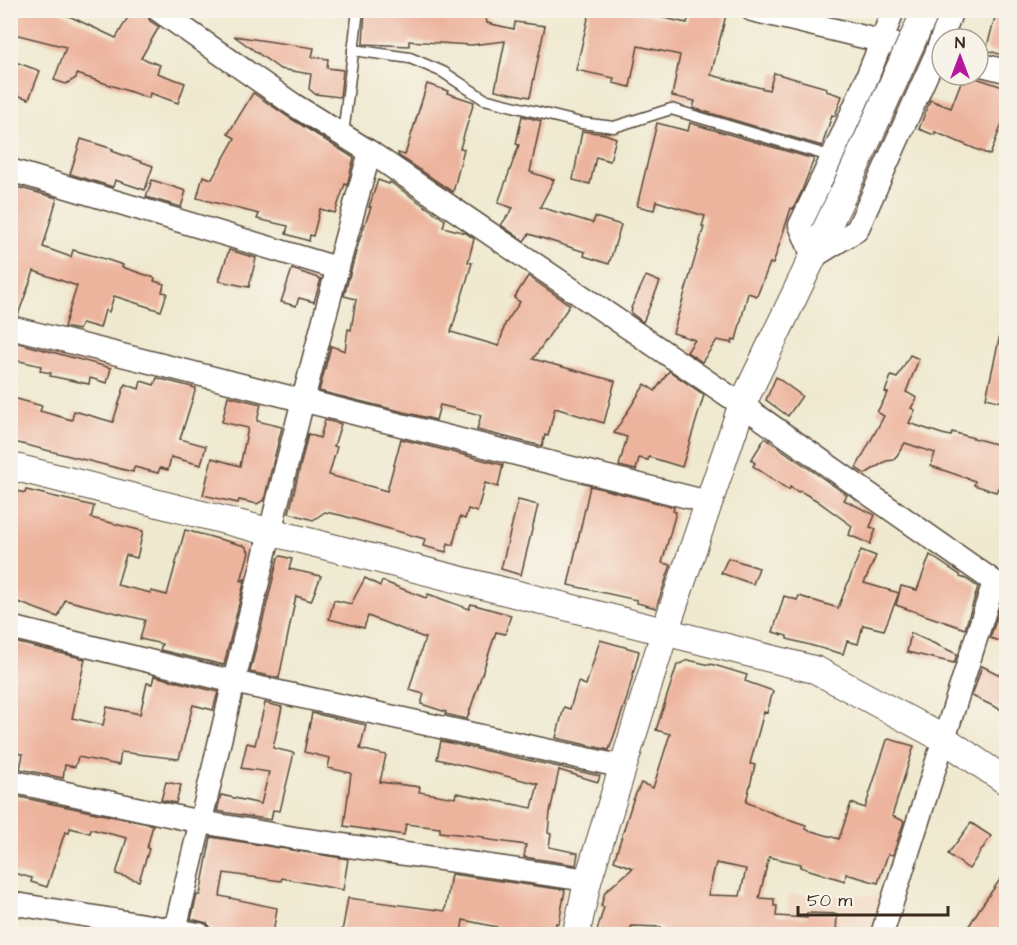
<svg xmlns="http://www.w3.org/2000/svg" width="1017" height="945" font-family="'Architects Daughter',sans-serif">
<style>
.built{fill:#f2d5be}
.building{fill:#edb49d;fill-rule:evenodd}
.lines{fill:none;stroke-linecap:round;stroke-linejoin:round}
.service-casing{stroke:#564739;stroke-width:13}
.minor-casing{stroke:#564739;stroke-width:25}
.tertiary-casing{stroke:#564739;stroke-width:29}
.service{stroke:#fff;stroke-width:10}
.minor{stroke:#fff;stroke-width:22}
.tertiary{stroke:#fff;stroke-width:27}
.tertiary-bridge-casing{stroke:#564739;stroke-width:29;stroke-linecap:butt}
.tertiary-bridge{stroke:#fff;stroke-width:27}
</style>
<rect width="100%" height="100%" fill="#f7f3e8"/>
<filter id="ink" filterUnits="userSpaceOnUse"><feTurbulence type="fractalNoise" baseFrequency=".0167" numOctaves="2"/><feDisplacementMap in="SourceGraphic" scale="12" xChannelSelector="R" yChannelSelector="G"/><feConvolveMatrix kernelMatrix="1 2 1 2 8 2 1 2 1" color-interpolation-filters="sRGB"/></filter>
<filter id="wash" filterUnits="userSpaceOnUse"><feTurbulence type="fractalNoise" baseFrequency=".008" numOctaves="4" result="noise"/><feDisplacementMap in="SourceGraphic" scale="24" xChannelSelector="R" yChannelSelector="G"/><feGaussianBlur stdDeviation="1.35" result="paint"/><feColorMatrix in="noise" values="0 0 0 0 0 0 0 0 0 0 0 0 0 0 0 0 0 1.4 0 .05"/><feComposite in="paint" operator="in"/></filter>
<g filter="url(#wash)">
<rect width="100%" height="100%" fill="#efe9cf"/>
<path class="built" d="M788 894 886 896 874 934H786Z"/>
<g id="blocks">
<g class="building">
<path d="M10 10H56L116 38 132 10H145L150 21 159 27 141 58 160 65 157 73 185 83 178 103 150 93 149 98 77 74 76 78 66 84 54 80 66 47 10 33Z"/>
<path d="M365 10H463V15L485 13 487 23 514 29 515 22 545 26 530 97 495 90 505 41 471 45 409 41V46L363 44Z"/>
<path d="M590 10H627L687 23 690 10H708L726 15 711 75 769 90 774 73 827 88 826 91 842 96 835 116 832 115 822 146 693 108 695 101 672 96 680 55 638 46 630 87 613 83 614 78 576 70Z"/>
<path d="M997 10H1006V56L986 50Z"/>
<path d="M234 36 314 48 312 57 328 59 327 68 343 70 340 97 315 94 309 89 311 74 280 69Z"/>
<path d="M10 60 40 71 29 99 10 93Z"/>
<path d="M967 75 1006 88V113L990 155 935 132 934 135 919 129 930 100 951 108 961 82 964 83Z"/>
<path d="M427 84 448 91 447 93 474 102 460 148 464 149 453 192 398 155V153L405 155Z"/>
<path d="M253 93 287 116 354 158 347 185 345 184 335 213 320 209 313 236 310 235 309 241 286 234 288 226 257 219 259 214 197 198 203 176 212 179 235 138 228 134Z"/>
<path d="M522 116 541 121 530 172 554 180 540 207 593 223 595 217 621 225 609 264 584 256 585 252 529 234 524 241 501 225 513 208 498 203 519 145 516 144Z"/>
<path d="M657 123 688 131 690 123 814 159 801 193 793 209 791 208 773 264 770 263 757 296 748 293 736 340 733 339 732 343 717 340 702 362 687 352 695 340 673 333 704 227 702 226 705 216 656 201 654 210 637 206Z"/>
<path d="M582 131 605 134 616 138 610 161 596 157 590 184 573 180Z"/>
<path d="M81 139 113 149 112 151 153 166 145 190 115 180 113 187 70 174Z"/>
<path d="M152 180 186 191 181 207 146 197Z"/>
<path d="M378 180 389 184 390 182 445 220 443 227 466 233 474 239 468 262 472 263 451 332 499 346 505 324 520 302 514 298 528 276 570 305 533 359 615 381 604 423 555 408 548 436 545 435 542 446 477 430 481 415 440 405 436 420 319 391 331 346 345 351 348 329 351 330 356 299 344 296 359 241 371 207H369Z"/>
<path d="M10 185 57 198 43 247 71 257 73 250 105 259 123 265 122 267 155 278 154 281 164 284 162 292 167 293 161 311 114 296 109 312 105 310 100 328 82 323 79 330 64 327 77 286 34 271 18 315 10 314Z"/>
<path d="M229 250 256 258 249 287 219 281Z"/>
<path d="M292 269 321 279 314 302 299 298 296 306 281 302Z"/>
<path d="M646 276 660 282 643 322 631 313 632 309 631 308Z"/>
<path d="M1000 335H1006V403L986 398Z"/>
<path d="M15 342 111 368 107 383 90 378 89 384 50 376 51 373 40 371 41 366 11 359Z"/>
<path d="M910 355 919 359 906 392 917 398 911 408 915 410 909 423 942 434 951 436 952 432 1006 447V491L998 488 996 492 974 485 975 481 931 466 935 453 905 443 894 460 886 461 865 474 856 468 884 416 877 412 888 393 885 392 891 376 897 378Z"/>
<path d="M669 371 704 395 682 467 649 457 648 460 639 458 636 470 619 466 627 437 614 433 645 384 655 391Z"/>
<path d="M776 377 802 396 788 416 766 400Z"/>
<path d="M157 378 196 388 180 439 206 446 201 465 171 457 168 470 160 468 158 473 134 467 133 472 10 441V397L42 406 40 411 72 420 74 411 113 422 125 384 139 389 141 381 154 385Z"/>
<path d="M228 396 261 404 257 421 282 427 264 500 257 504 239 500 238 503 203 495 212 458 240 466 248 428 222 422Z"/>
<path d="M325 420 341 424 334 446 337 447 329 475 387 491 401 439 503 465 498 487 485 483 477 512 468 509 465 519 460 517 453 545 448 543 446 552 423 546 425 539 340 515 325 512 313 520 289 513 308 434 320 438Z"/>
<path d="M765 438 847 495 844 500 875 515 870 527 876 529 870 544 849 535 852 526 816 500 800 491 798 492 790 487 789 490 753 466 755 463 751 460Z"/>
<path d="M590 486 674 507 673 511 676 512 662 563 671 565 656 608 637 603V600L568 585Z"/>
<path d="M10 489 25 493 26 490 94 506 91 518 143 531 137 558 126 555 117 585 151 593V591L167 595 185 530 245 546 249 552 241 581 245 579 224 665 160 650 162 644 140 639 145 620 65 600 58 617 10 599Z"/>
<path d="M518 500 538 505 521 575 501 569Z"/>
<path d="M861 550 876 556 864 583 899 593 884 630 863 625 858 644 847 641 843 654 787 639V636L773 632 784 596 797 600 799 596 838 608Z"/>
<path d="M930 555 960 575V577L966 579 978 587 965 629 896 605 901 586 917 590Z"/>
<path d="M281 556 292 559 289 569 321 576 311 601 296 596 279 678 250 672 278 558Z"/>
<path d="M728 558 759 568 753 584 721 573Z"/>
<path d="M365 578 380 586 382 581 426 598 428 594 469 609 471 604 511 615 505 634 496 632 467 719 445 714 446 712 421 704 424 694 409 690 425 638 368 616 364 628 329 619 334 600 351 604Z"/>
<path d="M1002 602 1006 603V643L990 638Z"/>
<path d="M911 633 957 654 954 663 907 652Z"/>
<path d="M600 640 639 651 627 698 609 750 556 738 564 707 570 709 578 682 586 685Z"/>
<path d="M10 641 85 659 72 718 103 725 107 707 140 714 147 683 152 684 154 676 218 692 213 710 193 705 179 759 121 752 119 765 78 757 75 767 65 765 63 778 20 769 23 754 10 752Z"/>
<path d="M688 660 710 665 711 664 747 675 745 681 773 691 767 713 764 712 750 764 755 765 746 802 779 816 806 825 805 829 839 839 851 803 865 808 887 740 889 739 914 746 892 816 904 821 893 855 888 854 878 883 846 874 845 881 800 867 801 864 769 857 759 898 774 899V906H777L776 916 807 918V913L837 914 836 934H771V931L735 930V934H671L672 932H661V927L632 926 627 934H596L604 907 601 906 605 892 633 868 614 861 633 800 641 783 653 788 670 734 656 730 677 665ZM716 863 746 869 740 896 708 895Z"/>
<path d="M982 666 1006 678V712L972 696Z"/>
<path d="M265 703 282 707 273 748 294 753 280 811 273 810 271 820 217 811 221 795 261 804 269 772 241 768 247 743 255 745Z"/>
<path d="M312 713 366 725 360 749 386 755 380 782 420 787 419 792 455 798 456 793 532 808 538 784 437 759 441 741 600 776 598 782 559 770 550 812 548 833 551 834 549 847 578 853 576 865 524 857 526 845 483 839 484 837 440 832V828L406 824 404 835 344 826 351 773 328 768 330 758 304 752Z"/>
<path d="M166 782 181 785 176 803 161 800Z"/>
<path d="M10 795 153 825 147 848 149 849 139 881 116 874 127 838 91 829 90 833 70 828 69 833 65 832 47 887 31 882 32 878 10 872Z"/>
<path d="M971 823 991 836 969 869 948 854Z"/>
<path d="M211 837 348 859 343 890 282 878 281 881 224 873 220 896 277 908 273 934H236L212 930 207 923 191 919 197 895H200Z"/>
<path d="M1006 871V934H964L980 908Z"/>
<path d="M451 874 565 890 559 923H556L554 934H495L497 927 463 920 461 934H357L342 932 348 898 445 911Z"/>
</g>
</g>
</g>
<g filter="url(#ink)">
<use href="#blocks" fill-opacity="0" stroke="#564739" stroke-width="1.5"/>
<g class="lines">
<g class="service-casing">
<g id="service">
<path d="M353 50 410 58 443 72 484 99 581 123 614 127 671 109 833 157"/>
<path d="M343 135 358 10"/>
</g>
</g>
<g class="minor-casing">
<g id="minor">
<path d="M158 10 294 105 370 152 742 405 1006 590"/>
<path d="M752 10 897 45"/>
<path d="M893 10C867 84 834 155 800 225L813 257 857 230 936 54 952 10"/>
<path d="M978 64 1006 71"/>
<path d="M10 170 337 268"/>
<path d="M10 327 708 502"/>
<path d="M10 627 247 685 624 767"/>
<path d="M10 781 201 822 300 839 588 880"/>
<path d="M10 903 199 934"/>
<path d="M175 930C237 670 296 410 370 152"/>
<path d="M882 934 994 582"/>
</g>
</g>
<g class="tertiary-casing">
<g id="tertiary">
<path d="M10 466 816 670 944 739 1006 781"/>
<path d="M576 934 588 880 665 631 742 405 843 194"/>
</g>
</g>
<use href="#service" class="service"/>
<use href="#minor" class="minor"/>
<use href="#tertiary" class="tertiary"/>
<g class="tertiary-bridge-casing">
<path id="tertiary-bridge" d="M843 194 926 10"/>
</g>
<use href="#tertiary-bridge" class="tertiary-bridge"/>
</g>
</g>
<rect width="1017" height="945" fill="none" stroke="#f7f3e8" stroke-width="36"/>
<g transform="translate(960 57)"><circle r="28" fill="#f7f3e8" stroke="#aca397" stroke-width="1.5"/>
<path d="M0-4.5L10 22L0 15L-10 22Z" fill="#b5179e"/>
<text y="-9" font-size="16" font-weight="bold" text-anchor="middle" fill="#3b2a1e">N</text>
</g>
<path d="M798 906v9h150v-9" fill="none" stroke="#3b2a1e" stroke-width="3"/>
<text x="807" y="906" font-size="18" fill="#3b2a1e" stroke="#f7f3e8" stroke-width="4.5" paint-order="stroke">50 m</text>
</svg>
